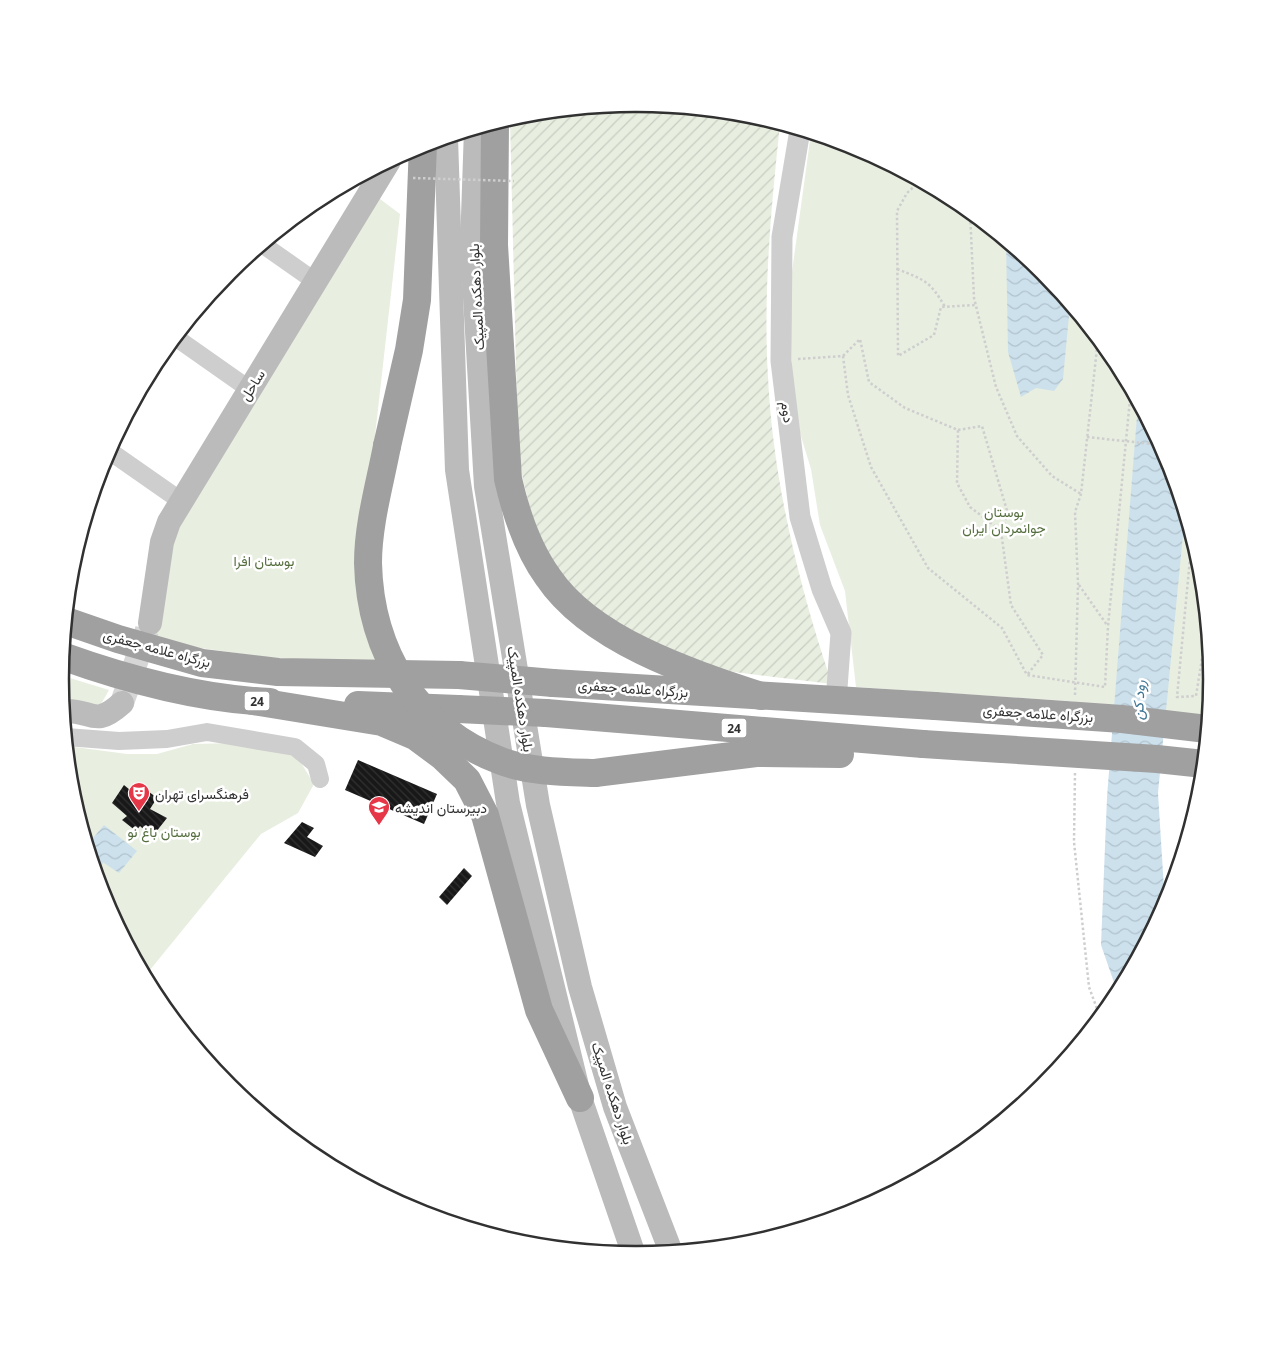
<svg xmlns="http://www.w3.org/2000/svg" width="1272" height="1358" font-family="'Noto Sans',Vazirmatn,sans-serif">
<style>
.green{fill:#e8eee0}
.garden{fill:url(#garden-furrows)}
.water{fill:url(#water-waves)}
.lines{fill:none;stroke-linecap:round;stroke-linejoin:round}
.stream{stroke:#cde1ed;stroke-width:4.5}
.building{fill:url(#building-back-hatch)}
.secondary-tunnel{stroke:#d6d6d6;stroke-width:24;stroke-dasharray:24 12;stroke-linecap:butt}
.path{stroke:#cecece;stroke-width:2.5;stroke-dasharray:2.5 2.5;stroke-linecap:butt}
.minor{stroke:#cecece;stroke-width:18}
.tertiary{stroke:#cecece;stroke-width:21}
.secondary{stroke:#bbb;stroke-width:24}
.trunk{stroke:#a0a0a0;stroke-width:28}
.path-bridge{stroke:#cecece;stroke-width:2.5;stroke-dasharray:2.5 2.5;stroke-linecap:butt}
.trunk-bridge{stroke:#a0a0a0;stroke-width:28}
.labels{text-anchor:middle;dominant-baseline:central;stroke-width:5;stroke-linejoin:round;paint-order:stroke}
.shield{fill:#fff;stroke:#6f6f6f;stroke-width:1}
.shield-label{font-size:12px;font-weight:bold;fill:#313131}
.street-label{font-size:14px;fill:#313131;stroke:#fff}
.park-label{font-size:14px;fill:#556e3e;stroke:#fff}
.poi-label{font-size:14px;fill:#313131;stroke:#fff;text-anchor:start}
.water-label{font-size:15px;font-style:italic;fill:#3e7594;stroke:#fff}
.rim{fill:none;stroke:#313131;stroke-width:2.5}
</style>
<defs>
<pattern id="garden-furrows" width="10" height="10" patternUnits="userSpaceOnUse" patternTransform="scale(1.25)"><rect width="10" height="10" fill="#e8eee0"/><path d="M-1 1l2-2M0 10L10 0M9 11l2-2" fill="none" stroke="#c7cdc1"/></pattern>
<pattern id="water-waves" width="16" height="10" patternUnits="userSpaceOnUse" patternTransform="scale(1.25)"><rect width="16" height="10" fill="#cde1ed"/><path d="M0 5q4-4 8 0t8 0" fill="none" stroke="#b0c2cc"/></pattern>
<pattern id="building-back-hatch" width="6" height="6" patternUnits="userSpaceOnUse" patternTransform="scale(1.25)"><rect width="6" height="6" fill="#181818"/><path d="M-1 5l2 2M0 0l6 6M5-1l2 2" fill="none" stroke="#313131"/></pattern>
</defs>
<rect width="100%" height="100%" fill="#fff"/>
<g class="green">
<path d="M811 133 857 147 956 200 1043 272 1115 359 1168 459 1201 567 1212 679 1208 719 1068 701 856 687 845 591 820 525 811 469 792 407 791 279Z"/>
<path d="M376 196 400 214 361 560 381 664 265 657 200 648 154 638 166 545Z"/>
<path d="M60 675 109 690 100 706 62 698Z"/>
<path d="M237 743 295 753 314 784 298 813 261 834 145 976 104 899 71 791 67 746 127 754H157L193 744Z"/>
</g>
<path class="garden" d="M636 103 749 114 780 124C771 208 763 292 768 377 773 481 799 586 832 684L734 672 685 658 634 637 558 578 537 536 523 480 518 448 510 118 524 114Z"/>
<g class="water">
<path d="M1006 241 1043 272 1070 305 1063 379 1054 391 1036 388 1021 397 1008 352Z"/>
<path d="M1138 403 1168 459 1185 514 1158 793 1165 905 1118 994 1101 945 1107 797Z"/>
<path d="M104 825 137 851 119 873 95 857 87 845Z"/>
</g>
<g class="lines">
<path class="stream" d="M95 870 101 862"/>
</g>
<g class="building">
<path d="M358 760 437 794 424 824 345 790Z"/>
<path d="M124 785 141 799 148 791 157 798 150 809 167 818 152 837 140 826 136 831 122 820 127 816 112 803Z"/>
<path d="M302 822 314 828 307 837 323 846 315 857 284 843Z"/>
<path d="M464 868 472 876 447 905 439 897Z"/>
</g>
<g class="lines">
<path class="secondary-tunnel" d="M122 703 147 630"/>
<g class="path">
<path d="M920 181 907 193 897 211 898 356 934 335 941 307 975 305"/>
<path d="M970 212 974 298 996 387 1017 436 1052 476 1081 494"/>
<path d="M897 269C925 280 930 281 945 307"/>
<path d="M843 356 860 339 869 382 905 408 958 430 957 483 970 507 1001 531 1011 605 1043 655 1027 675"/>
<path d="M798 359 843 356 848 395 871 467 928 568 1002 628 1027 675 1105 687 1108 626 1131 389"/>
<path d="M958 430 982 426 1008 514 1001 531"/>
<path d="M1192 537 1177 697 1196 696 1207 627"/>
<path d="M1079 585 1107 625"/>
<path d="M1075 695 1078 584 1075 512 1081 494 1098 339"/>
<path d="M1075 773 1074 842 1089 987 1100 1017"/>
</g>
<g class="minor">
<path d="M262 244 316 282"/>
<path d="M175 337 249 389"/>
<path d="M108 450 181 501"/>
<path d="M66 737 119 741 167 739 207 732 295 747 316 764 320 779"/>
</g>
<path class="tertiary" d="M800 130 782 237 781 361 800 517 822 589 841 633 837 688"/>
<g class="secondary">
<path d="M476 129 472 246 486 486 538 805 580 987 615 1107 671 1252"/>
<path d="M446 138 457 470 508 803 580 1098 634 1255"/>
<path d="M150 623 162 542 169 522 389 161"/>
<path d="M63 711C93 709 93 729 122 703"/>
</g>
<g class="trunk">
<path d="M495 123 494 245 508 479C516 514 527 548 548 577 591 641 691 673 761 696"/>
<path d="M387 446 409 350 417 300 423 144"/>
<path d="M66 621 118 639 202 663 278 672 459 675"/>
<path d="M62 656C126 679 202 699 270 702"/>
<path d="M553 683 935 706"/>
<path d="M253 701 382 722 415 736 442 756 467 780 485 815 539 1010 580 1098"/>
<path d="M358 705 458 709"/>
<path d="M546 713 923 744"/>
<path d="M595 773 756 753 840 754"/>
</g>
<g class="path-bridge">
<path d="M413 178 514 181"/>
<path d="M1087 437 1161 445"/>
</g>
<g class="trunk-bridge">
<path d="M387 446C380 483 368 524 368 563 370 651 416 729 501 761 530 772 565 772 595 773"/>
<path d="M459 675 553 683"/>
<path d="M935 706 1122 719 1207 729"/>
<path d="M458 709 546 713"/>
<path d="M923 744 1157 759 1204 764"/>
</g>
</g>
<defs>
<g id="theatre-pin" transform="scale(1.125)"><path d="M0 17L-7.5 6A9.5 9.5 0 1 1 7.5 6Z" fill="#e53747" stroke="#fff"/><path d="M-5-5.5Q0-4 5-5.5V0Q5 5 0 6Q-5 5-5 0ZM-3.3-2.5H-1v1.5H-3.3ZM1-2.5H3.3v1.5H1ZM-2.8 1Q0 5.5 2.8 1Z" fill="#fff"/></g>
<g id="school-pin" transform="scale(1.125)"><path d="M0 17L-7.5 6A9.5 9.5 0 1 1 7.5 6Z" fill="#e53747" stroke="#fff"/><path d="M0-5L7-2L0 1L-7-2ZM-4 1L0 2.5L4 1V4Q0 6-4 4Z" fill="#fff"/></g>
</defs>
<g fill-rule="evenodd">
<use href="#theatre-pin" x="139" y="793"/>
<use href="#school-pin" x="379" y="807"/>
</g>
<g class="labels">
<g class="shield">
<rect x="244.5" y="691.5" width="25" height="19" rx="4"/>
<rect x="721.5" y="718.5" width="25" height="19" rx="4"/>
</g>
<g class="shield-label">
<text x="257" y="701">24</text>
<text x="734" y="728">24</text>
</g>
<g class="street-label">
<text transform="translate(476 297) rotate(-93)">بلوار دهکده المپیک</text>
<text transform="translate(252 385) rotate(-58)">ساحل</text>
<text transform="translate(788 412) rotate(82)">دوم</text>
<text transform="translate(157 648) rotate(15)">بزرگراه علامه جعفری</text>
<text transform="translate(633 688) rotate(4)">بزرگراه علامه جعفری</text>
<text transform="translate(521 699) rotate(81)">بلوار دهکده المپیک</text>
<text transform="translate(1038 713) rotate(4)">بزرگراه علامه جعفری</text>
<text transform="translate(613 1093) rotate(72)">بلوار دهکده المپیک</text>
</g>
<g class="park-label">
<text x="1004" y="511">بوستان<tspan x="1004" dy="16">جوانمردان ایران</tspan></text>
<text x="264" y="560">بوستان افرا</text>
<text x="164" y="831">بوستان باغ نو</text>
</g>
<g class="poi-label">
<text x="155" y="793">فرهنگسرای تهران</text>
<text x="395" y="807">دبیرستان اندیشه</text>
</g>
<g class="water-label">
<text transform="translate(1138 700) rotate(-87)">رود کن</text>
</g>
</g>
<path d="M0 0H1272V1358H0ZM69 679a567 567 0 1 1 1134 0a567 567 0 1 1-1134 0Z" fill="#fff" fill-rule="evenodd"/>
<path class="rim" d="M69 679a567 567 0 1 1 1134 0a567 567 0 1 1-1134 0Z"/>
</svg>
